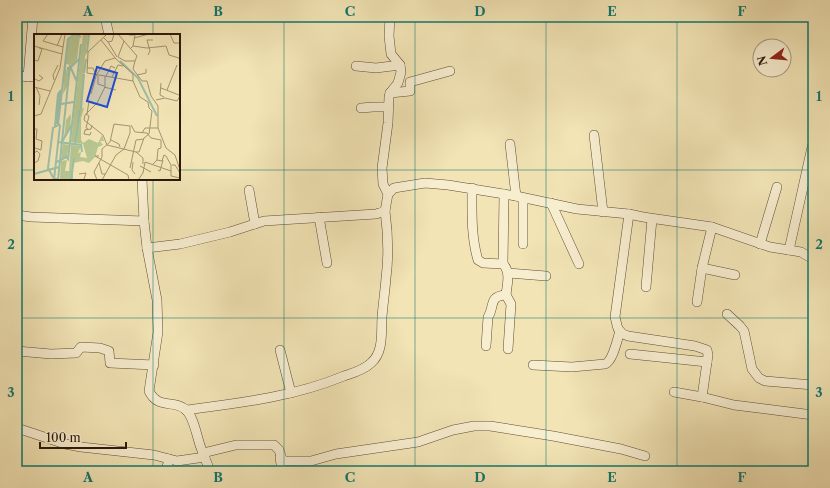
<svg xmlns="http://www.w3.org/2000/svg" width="830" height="488" font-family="'Libre Caslon Text',serif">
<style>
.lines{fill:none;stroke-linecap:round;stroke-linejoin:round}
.minor-casing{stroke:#5e4c35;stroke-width:10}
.minor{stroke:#f7edcf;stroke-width:9}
.grid{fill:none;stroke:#0f766e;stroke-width:1;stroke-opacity:0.55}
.inset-river{fill:none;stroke:#9cbfa8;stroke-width:2}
.inset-road{fill:none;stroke:#a39371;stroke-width:1}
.view{fill:#1d4ed8;fill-opacity:0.15;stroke:#1d4ed8;stroke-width:2}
.inset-edge{fill:none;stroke:#2c190a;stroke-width:2}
.neatline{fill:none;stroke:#0f766e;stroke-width:1.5}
.grid-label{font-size:13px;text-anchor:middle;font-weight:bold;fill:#0f766e}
</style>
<rect width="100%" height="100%" fill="#f2e4b5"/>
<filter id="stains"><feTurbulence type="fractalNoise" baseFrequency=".005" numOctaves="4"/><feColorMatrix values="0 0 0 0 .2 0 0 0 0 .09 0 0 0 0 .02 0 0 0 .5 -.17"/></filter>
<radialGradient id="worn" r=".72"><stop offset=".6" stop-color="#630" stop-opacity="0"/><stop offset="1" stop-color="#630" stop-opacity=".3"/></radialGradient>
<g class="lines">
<g class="minor-casing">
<g id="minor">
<path d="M105 17 109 35"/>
<path d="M356 66 376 68 400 65"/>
<path d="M17 76 35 77"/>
<path d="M28 77 33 17"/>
<path d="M390 93 410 91V82L450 71"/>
<path d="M361 108 373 107H388"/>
<path d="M594 135 603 212"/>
<path d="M510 144 516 196"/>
<path d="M142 179 144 221 147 248"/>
<path d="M472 188C472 212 471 237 478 260L483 263 503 264C511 272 507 285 506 295 488 296 495 307 488 317L486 346"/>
<path d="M249 190 255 224"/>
<path d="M388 194 383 184 382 168 388 123 389 97 390 93 398 83 401 72 400 65 391 54 389 36 390 17"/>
<path d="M523 198V244"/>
<path d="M551 203 579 264"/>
<path d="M629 214 615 317C618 327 616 332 628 336L695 346 707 350 708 355 702 397"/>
<path d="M17 215 31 217 144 221"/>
<path d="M319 217 327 263"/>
<path d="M760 244 777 187"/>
<path d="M789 250 812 147"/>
<path d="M503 264 504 194"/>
<path d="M702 268 735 275"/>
<path d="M508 273 546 276"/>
<path d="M646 287 652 219"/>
<path d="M506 295 511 304 508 349"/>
<path d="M697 302 702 268 712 227"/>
<path d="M727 314 740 326 744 331 752 369 759 378 765 381 813 385"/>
<path d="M280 350 291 393"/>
<path d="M17 351 51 354 76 353 81 347 100 348 109 351 110 363 154 365"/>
<path d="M630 354 707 362"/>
<path d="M533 365 572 367 605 364C613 361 617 340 620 331"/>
<path d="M674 392 702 397 734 405 813 415"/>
<path d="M186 410C240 403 293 397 344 376 353 373 364 370 371 363 384 352 381 332 382 317 383 304 385 291 386 278 389 255 388 233 385 211"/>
<path d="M17 428 65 444 81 447 154 455 177 461 205 457"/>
<path d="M203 453 236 445H274L279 450 282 459 284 461H311L336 454 418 442 453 430 474 426H490L553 436 621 449 645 456"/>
<path d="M280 457 282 471"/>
<path d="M166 471 169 459"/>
<path d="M210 471C207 463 204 456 201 448 197 438 194 417 186 410 175 399 158 410 149 391L158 332 157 300 147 248 180 244 230 232 264 221 376 214 385 211 388 194 394 188 425 183 448 185 516 196 577 209 629 214 643 217 712 227 770 247 801 252 813 259"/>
</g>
</g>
<use href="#minor" class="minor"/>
</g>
<path class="grid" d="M153 17V35M284 17V471M415 17V471M546 17V471M677 17V471M17 170H35M179 170H813M153 179V471M17 318H813"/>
<g transform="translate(34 34)">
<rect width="146" height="146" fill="#f2e4b5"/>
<path d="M49 0H54L52 16 54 17 51 22 48 60 47 75 50 74 47 84V106L49 109 55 105 64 109 68 101 70 107H66L69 111 64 113 61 123 55 129 49 127 39 129V145L26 146 27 127 33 126 31 137H35L37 111 47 112 44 119 47 118 46 123 53 124 49 110 37 108ZM41 1 46 2 43 25 38 31 31 30 34 6ZM31 32 34 40 33 53 29 60ZM37 80 36 96 30 105 32 86ZM29 110 35 111 33 123 27 126Z" fill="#b7c590"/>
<path class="inset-river" d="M53 18 55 0M86 27 104 44 123 82M36 32 43 48M50 39 52 25M35 42 34 34H36L45 25M27 70 40 68M47 75 50 40M23 90 26 58M24 91 34 5 41 0 47 3M21 92 24 60 27 56M21 92 25 59M24 108 47 111 48 118M28 108 38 90M41 109 46 76M34 126 47 10M23 128 34 122V125L33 124 34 122M0 140 25 133M24 145H20L14 134 19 94 26 90M20 146 26 91M24 146 36 31M37 146 40 124"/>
<path class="inset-road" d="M14 0 9 7 29 13M84 0 90 7 84 23 91 27H101L99 35 108 47H113L117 62 124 72V94L132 114 141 121 146 136M136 0 140 9H145M95 1H101L99 12M70 4 74 8 78 7 80 0M100 4 115 0M67 6 82 25 99 40V47M90 7 103 22 101 27M74 8 83 23M0 12 28 20M23 12 28 0M96 15 99 12 113 14 132 12 135 21 145 24 146 28M114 21 116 17 113 6H119M0 26 4 27 8 15 5 14M53 34H59L62 41M103 41 112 39V35M62 42 71 27 81 24M64 42V50L70 52M71 42 99 47 106 63 114 68 115 74 118 77 115 100 110 104 105 118H102M72 42 77 32 81 34M78 43 84 31 89 32M1 45 5 47 9 44 5 41M20 46 19 41 24 31M127 49 126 61 130 63M0 53 16 57M2 53 6 62 5 71M70 53 82 56M127 54 145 61M133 56 143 31M57 60 62 42M122 66 131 64 143 67 146 62M53 80 55 67M0 82 7 80 26 34 31 0M97 91 101 98 113 99 117 104 127 106V114L124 115 123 126 119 130M52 94 55 82 52 80M54 94 51 96 57 95 58 91M0 95H3L2 105 8 107 7 116 1 114M51 96 50 100 56 101 57 98M108 99 111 94H124M77 106 85 110 86 113M73 111 69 101 50 86 51 81 63 69 71 53V42L53 39 54 18 73 0M73 111 102 118 109 124V130M0 119 3 117 6 120 4 127 0 129M65 122H61L94 141 95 146M123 126 128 127 130 121 132 122 137 131V137M99 128 98 136 101 140M111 128 137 137V142L146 144M65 129 68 140H71M138 131H141L146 139M106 132 117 138M96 134 102 106 110 105M124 136 126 137 129 126M45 140 52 139 50 145M63 146 60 138 68 123V115L76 108 80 90 96 92V99L90 115 82 121 68 146M104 146 109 139 111 128"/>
<path class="view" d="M63 33 83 39 73 73 53 67Z"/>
<rect width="146" height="146" class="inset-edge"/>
</g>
<rect width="830" height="488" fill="none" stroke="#f2e4b5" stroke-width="44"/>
<g transform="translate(772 58) rotate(254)"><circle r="19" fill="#f7edcf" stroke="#a69880"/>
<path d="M0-3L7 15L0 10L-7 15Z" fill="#8f2418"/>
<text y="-6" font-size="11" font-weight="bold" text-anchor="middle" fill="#2c190a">N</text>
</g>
<path d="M40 442v6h86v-6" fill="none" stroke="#2c190a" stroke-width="2"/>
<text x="46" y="442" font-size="12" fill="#2c190a" stroke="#f7edcf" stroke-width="3" paint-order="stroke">100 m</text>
<rect x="22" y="22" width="786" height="444" class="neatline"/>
<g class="grid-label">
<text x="88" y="16">A</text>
<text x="218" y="16">B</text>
<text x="350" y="16">C</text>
<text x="480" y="16">D</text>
<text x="612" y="16">E</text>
<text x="742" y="16">F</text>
<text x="11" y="101">1</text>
<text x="819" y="101">1</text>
<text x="11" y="249">2</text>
<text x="819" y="249">2</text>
<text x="11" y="397">3</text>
<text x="819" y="397">3</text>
<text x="88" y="482">A</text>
<text x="218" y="482">B</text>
<text x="350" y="482">C</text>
<text x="480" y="482">D</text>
<text x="612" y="482">E</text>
<text x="742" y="482">F</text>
</g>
<rect width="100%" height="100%" filter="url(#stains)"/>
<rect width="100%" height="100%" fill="url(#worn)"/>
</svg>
